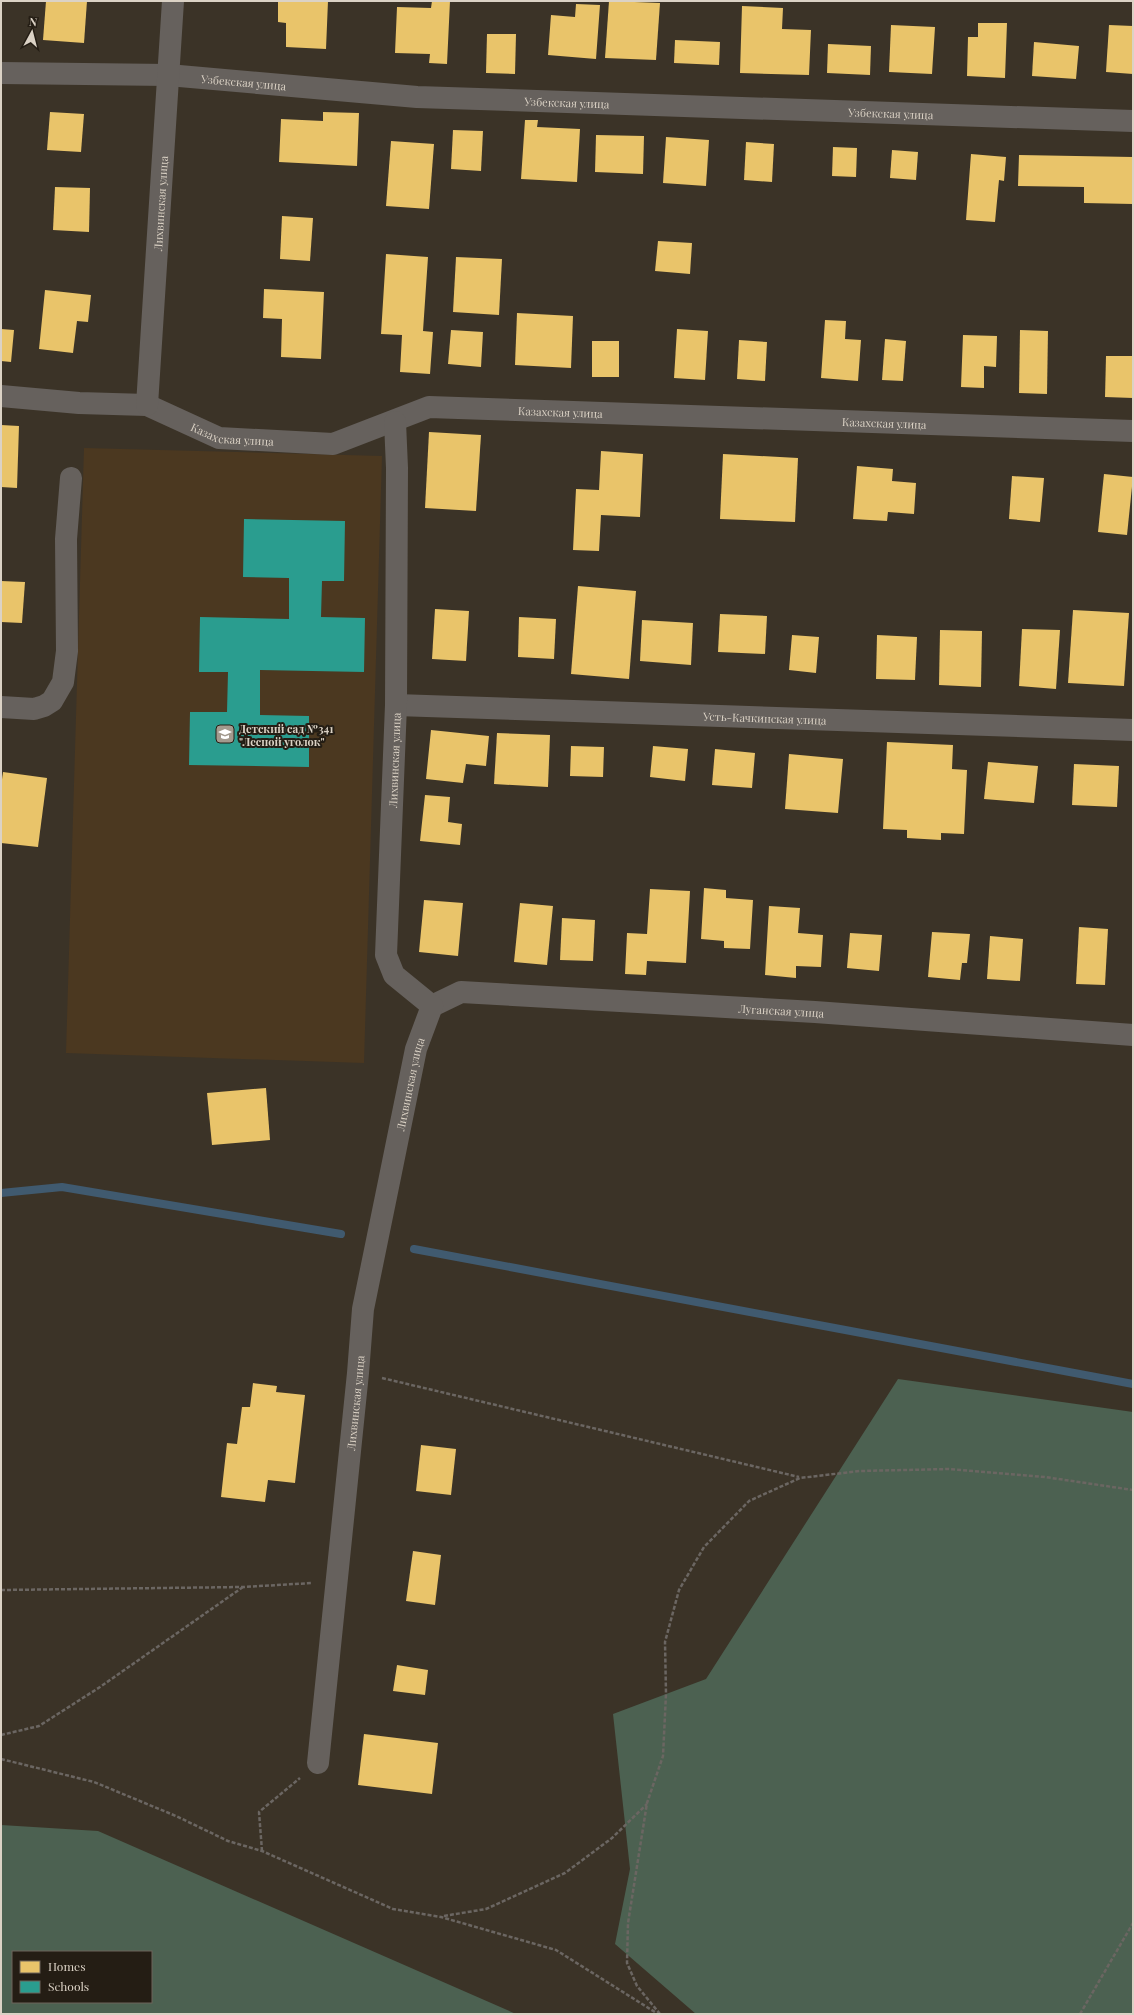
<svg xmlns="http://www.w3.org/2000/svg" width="1134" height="2015" font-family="'Playfair Display',serif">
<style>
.built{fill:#4b3820}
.green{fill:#4c6151;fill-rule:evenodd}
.homes{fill:#e9c46a}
.schools{fill:#2a9d8f}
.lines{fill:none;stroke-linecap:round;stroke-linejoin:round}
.stream{stroke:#405a6f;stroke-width:8}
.path{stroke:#6b6662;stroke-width:2.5;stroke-dasharray:4 2;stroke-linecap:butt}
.minor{stroke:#66615d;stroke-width:22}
.labels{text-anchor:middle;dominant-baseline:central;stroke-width:4;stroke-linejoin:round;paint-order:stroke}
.street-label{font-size:11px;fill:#dbd2c5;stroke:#241d14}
.poi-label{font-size:11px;font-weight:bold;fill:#dbd2c5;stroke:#241d14;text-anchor:start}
</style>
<rect width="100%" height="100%" fill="#3b3327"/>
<path class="built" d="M84 448 382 456 364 1063 66 1053Z"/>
<g class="green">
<path d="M898 1379 1133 1412V2014H696L615 1944 630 1869 613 1714 706 1679Z"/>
<path d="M1 1825 98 1831 516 2014H1ZM13 1952H151V2002H13Z"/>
</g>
<g class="homes">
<path d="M46 1H87L84 43 43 40Z"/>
<path d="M278 1H328L326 49 286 47V23L278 22Z"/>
<path d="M432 1H450L447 64 429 63 430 54 395 53 397 7 431 8Z"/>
<path d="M609 1 660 3 656 60 605 58Z"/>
<path d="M576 4 600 5 596 59 548 55 551 15 575 17Z"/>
<path d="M742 6 783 8 782 29 811 30 809 75 740 73Z"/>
<path d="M978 23H1007L1005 78 967 76 968 37H978Z"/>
<path d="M891 25 935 27 932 74 889 72Z"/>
<path d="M1109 25 1133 26V74L1106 72Z"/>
<path d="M487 34H516L515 74 486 73Z"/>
<path d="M675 40 720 42 719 65 674 63Z"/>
<path d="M1034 42 1079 46 1076 79 1032 76Z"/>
<path d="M828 44 871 46 870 75 827 73Z"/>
<path d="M50 112 84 114 81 152 47 150Z"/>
<path d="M323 112 359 113 357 166 279 162 281 119 323 121Z"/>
<path d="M525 120H538L537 127 580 129 577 182 521 179Z"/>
<path d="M453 130 483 131 481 171 451 169Z"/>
<path d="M596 135 644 136 643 174 595 172Z"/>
<path d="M666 137 709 140 706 186 663 183Z"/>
<path d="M391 141 434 144 429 209 386 206Z"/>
<path d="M746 142 774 144 772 182 744 180Z"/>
<path d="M833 147 857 148 856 177 832 176Z"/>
<path d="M892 150 918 152 916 180 890 178Z"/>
<path d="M971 154 1006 157 1004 181 999 180 995 222 966 220Z"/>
<path d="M1019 155 1133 157V204L1084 203V187L1018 186Z"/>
<path d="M55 187 90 188 89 232 53 230Z"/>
<path d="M282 216 313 218 310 261 280 259Z"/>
<path d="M658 241 692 243 690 274 655 271Z"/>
<path d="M386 254 428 257 423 331 433 332 430 374 400 372 402 335 381 334Z"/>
<path d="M456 257 502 259 499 315 453 312Z"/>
<path d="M264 289 324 292 321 359 281 357 282 319 263 318Z"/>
<path d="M45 290 91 295 88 322 77 321 73 353 39 349Z"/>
<path d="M517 313 573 316 571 368 515 365Z"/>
<path d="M825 320 846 321 845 339 861 340 858 381 821 378Z"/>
<path d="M1 329 14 330 11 362 1 361Z"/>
<path d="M677 329 708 331 705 380 674 378Z"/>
<path d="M451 330 483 332 481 367 448 364Z"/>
<path d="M1020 330 1048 331 1047 394 1019 393Z"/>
<path d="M963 335 997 336 996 367 984 366V388L961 387Z"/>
<path d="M885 339 906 341 903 381 882 380Z"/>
<path d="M739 340 767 342 765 381 737 379Z"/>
<rect x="592" y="341" width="27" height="36"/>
<path d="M1106 356H1133V398L1105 397Z"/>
<path d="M1 425 19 426 17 488 1 487Z"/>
<path d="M429 432 481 435 476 511 425 508Z"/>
<path d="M601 451 643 454 640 517 601 515 599 551 573 550 576 489 599 490Z"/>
<path d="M723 454 798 458 795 522 720 519Z"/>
<path d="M857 466 893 469 892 481 916 483 914 514 888 512 887 521 853 519Z"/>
<path d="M1104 474 1133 477 1127 535 1098 532Z"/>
<path d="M1012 476 1044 478 1040 522 1009 519Z"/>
<path d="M1 581 25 582 22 623 1 622Z"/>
<path d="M578 586 636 591 629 679 571 674Z"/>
<path d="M435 609 469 611 466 661 432 659Z"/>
<path d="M1073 610 1129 613 1124 686 1068 683Z"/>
<path d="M720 614 767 616 765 654 718 652Z"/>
<path d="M519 617 556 619 554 659 518 657Z"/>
<path d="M642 620 693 623 691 665 640 661Z"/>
<path d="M1022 629 1060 630 1056 689 1019 686Z"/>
<path d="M940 630 982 631 981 687 939 685Z"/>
<path d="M792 635 819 637 816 673 789 670Z"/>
<path d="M877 635 917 637 915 680 876 679Z"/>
<path d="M431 730 489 736 486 766 466 764 463 783 426 779Z"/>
<path d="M497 733 550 735 548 787 494 784Z"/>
<path d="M887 742 953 745 952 769 967 770 964 834 941 833V840L907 838V830L883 829Z"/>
<path d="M571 746 604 747 603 777 570 776Z"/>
<path d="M653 746 688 749 685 781 650 777Z"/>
<path d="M715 749 755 753 752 788 712 785Z"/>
<path d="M789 754 843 759 838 813 785 809Z"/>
<path d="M988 762 1038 766 1034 803 984 799Z"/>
<path d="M1074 764 1119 766 1117 807 1072 805Z"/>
<path d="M3 772 47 778 38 847 1 843V787Z"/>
<path d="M425 795 450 797 448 822 462 824 460 845 420 841Z"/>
<path d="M704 888 726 890V898L753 900 750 949 724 948V941L701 939Z"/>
<path d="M650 889 690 891 686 963 647 961 646 975 625 974 627 933 647 934Z"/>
<path d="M424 900 463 903 458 956 419 952Z"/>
<path d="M520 903 553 906 547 965 514 962Z"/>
<path d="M769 906 800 908 798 933 823 935 821 967 796 966V978L765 975Z"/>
<path d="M562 918 595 920 593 961 560 960Z"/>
<path d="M1079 927 1108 929 1105 985 1076 984Z"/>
<path d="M932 932 970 934 967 963H962L960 980 928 977Z"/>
<path d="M850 933 882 935 879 971 847 968Z"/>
<path d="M990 936 1023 939 1020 981 987 979Z"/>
<path d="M266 1088 270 1140 212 1145 207 1093Z"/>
<path d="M253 1383 277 1386 276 1392 305 1395 295 1483 268 1480 265 1502 221 1497 227 1443 237 1444 242 1407H250Z"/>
<path d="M421 1445 456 1449 451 1495 416 1491Z"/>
<path d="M413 1551 441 1555 435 1605 406 1601Z"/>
<path d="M397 1665 428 1670 425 1695 393 1691Z"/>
<path d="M364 1734 438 1743 432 1794 358 1785Z"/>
</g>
<path class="schools" d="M244 519 345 521 344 581H322L321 617 365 618 364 672 260 670V715L309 716V767L189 765 190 712H227L228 672H199L200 617 289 619V578L243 577Z"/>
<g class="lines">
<g class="stream">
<path d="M1 1193 62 1187 341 1234"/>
<path d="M414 1249 1133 1384"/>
</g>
<g class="path">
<path d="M382 1378 799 1477"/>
<path d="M1 1590 243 1587 312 1583"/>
<path d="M1 1735 39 1726 100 1687 243 1587"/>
<path d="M1 1759 94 1782 176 1816 228 1841 262 1851 393 1909 441 1917 556 1950 658 2014"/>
<path d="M262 1851 259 1812 300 1778"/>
<path d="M444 1916 486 1909 565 1873 612 1838 647 1804"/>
<path d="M660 2014 637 1986 627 1963 628 1923 647 1803 663 1756 666 1694 665 1642 679 1590 704 1547 749 1501 800 1478 860 1471 949 1469 1045 1477 1133 1490"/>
<path d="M1080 2014 1133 1923"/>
</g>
<g class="minor">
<path id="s1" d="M1 73 168 75 417 97 1133 121"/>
<path id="s2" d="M1 396 79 403 147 405 219 438 333 444 429 407 1133 431"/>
<path id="s3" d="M147 405 173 1"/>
<path id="s4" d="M396 705 1133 730"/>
<path d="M1 707 34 709 44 706 52 701 63 682 67 651 66 539 71 478"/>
<path id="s5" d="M432 1006 461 992 815 1012 1133 1035"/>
<path id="s6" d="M318 1763 358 1373 363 1309 390 1177 416 1049 432 1006 394 975 386 955 396 705 397 468 395 422"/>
</g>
</g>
<defs>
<g id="school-square" transform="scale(1)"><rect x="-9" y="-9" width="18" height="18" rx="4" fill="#a39a8e" stroke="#241d14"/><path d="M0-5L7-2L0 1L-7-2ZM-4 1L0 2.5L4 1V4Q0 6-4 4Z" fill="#fff"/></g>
</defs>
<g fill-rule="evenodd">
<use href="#school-square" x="225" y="734"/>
</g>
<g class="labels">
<g class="street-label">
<text stroke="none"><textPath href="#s1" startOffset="243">Узбекская улица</textPath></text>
<text stroke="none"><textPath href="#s1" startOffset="567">Узбекская улица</textPath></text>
<text stroke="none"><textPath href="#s1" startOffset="891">Узбекская улица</textPath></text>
<text stroke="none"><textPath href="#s3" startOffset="202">Лихвинская улица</textPath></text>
<text stroke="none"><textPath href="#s2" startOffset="574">Казахская улица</textPath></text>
<text stroke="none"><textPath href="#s2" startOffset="898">Казахская улица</textPath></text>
<text stroke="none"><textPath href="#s2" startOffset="238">Казахская улица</textPath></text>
<text stroke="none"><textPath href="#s4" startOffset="369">Усть-Качкинская улица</textPath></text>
<text stroke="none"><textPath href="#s6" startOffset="1033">Лихвинская улица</textPath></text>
<text stroke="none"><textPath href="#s5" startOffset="353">Луганская улица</textPath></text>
<text stroke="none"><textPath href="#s6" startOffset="686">Лихвинская улица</textPath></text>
<text stroke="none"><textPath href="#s6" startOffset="362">Лихвинская улица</textPath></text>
</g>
<g class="poi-label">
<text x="239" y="728">Детский сад №341<tspan x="239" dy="13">"Лесной уголок"</tspan></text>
</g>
</g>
<rect width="1134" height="2015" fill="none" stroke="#dbd2c5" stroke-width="4"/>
<rect x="12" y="1951" width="140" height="52" fill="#241d14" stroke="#6d655b"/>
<rect x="20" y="1961" width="20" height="12" fill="#e9c46a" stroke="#6d655b"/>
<text x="48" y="1971" font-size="12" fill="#dbd2c5">Homes</text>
<rect x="20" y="1981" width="20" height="12" fill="#2a9d8f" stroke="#6d655b"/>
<text x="48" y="1991" font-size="12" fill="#dbd2c5">Schools</text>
<g transform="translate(32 32) rotate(7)" stroke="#241d14" stroke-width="3" paint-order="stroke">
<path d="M0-3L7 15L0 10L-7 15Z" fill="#dbd2c5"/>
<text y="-6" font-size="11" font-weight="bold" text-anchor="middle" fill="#dbd2c5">N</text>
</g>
</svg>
